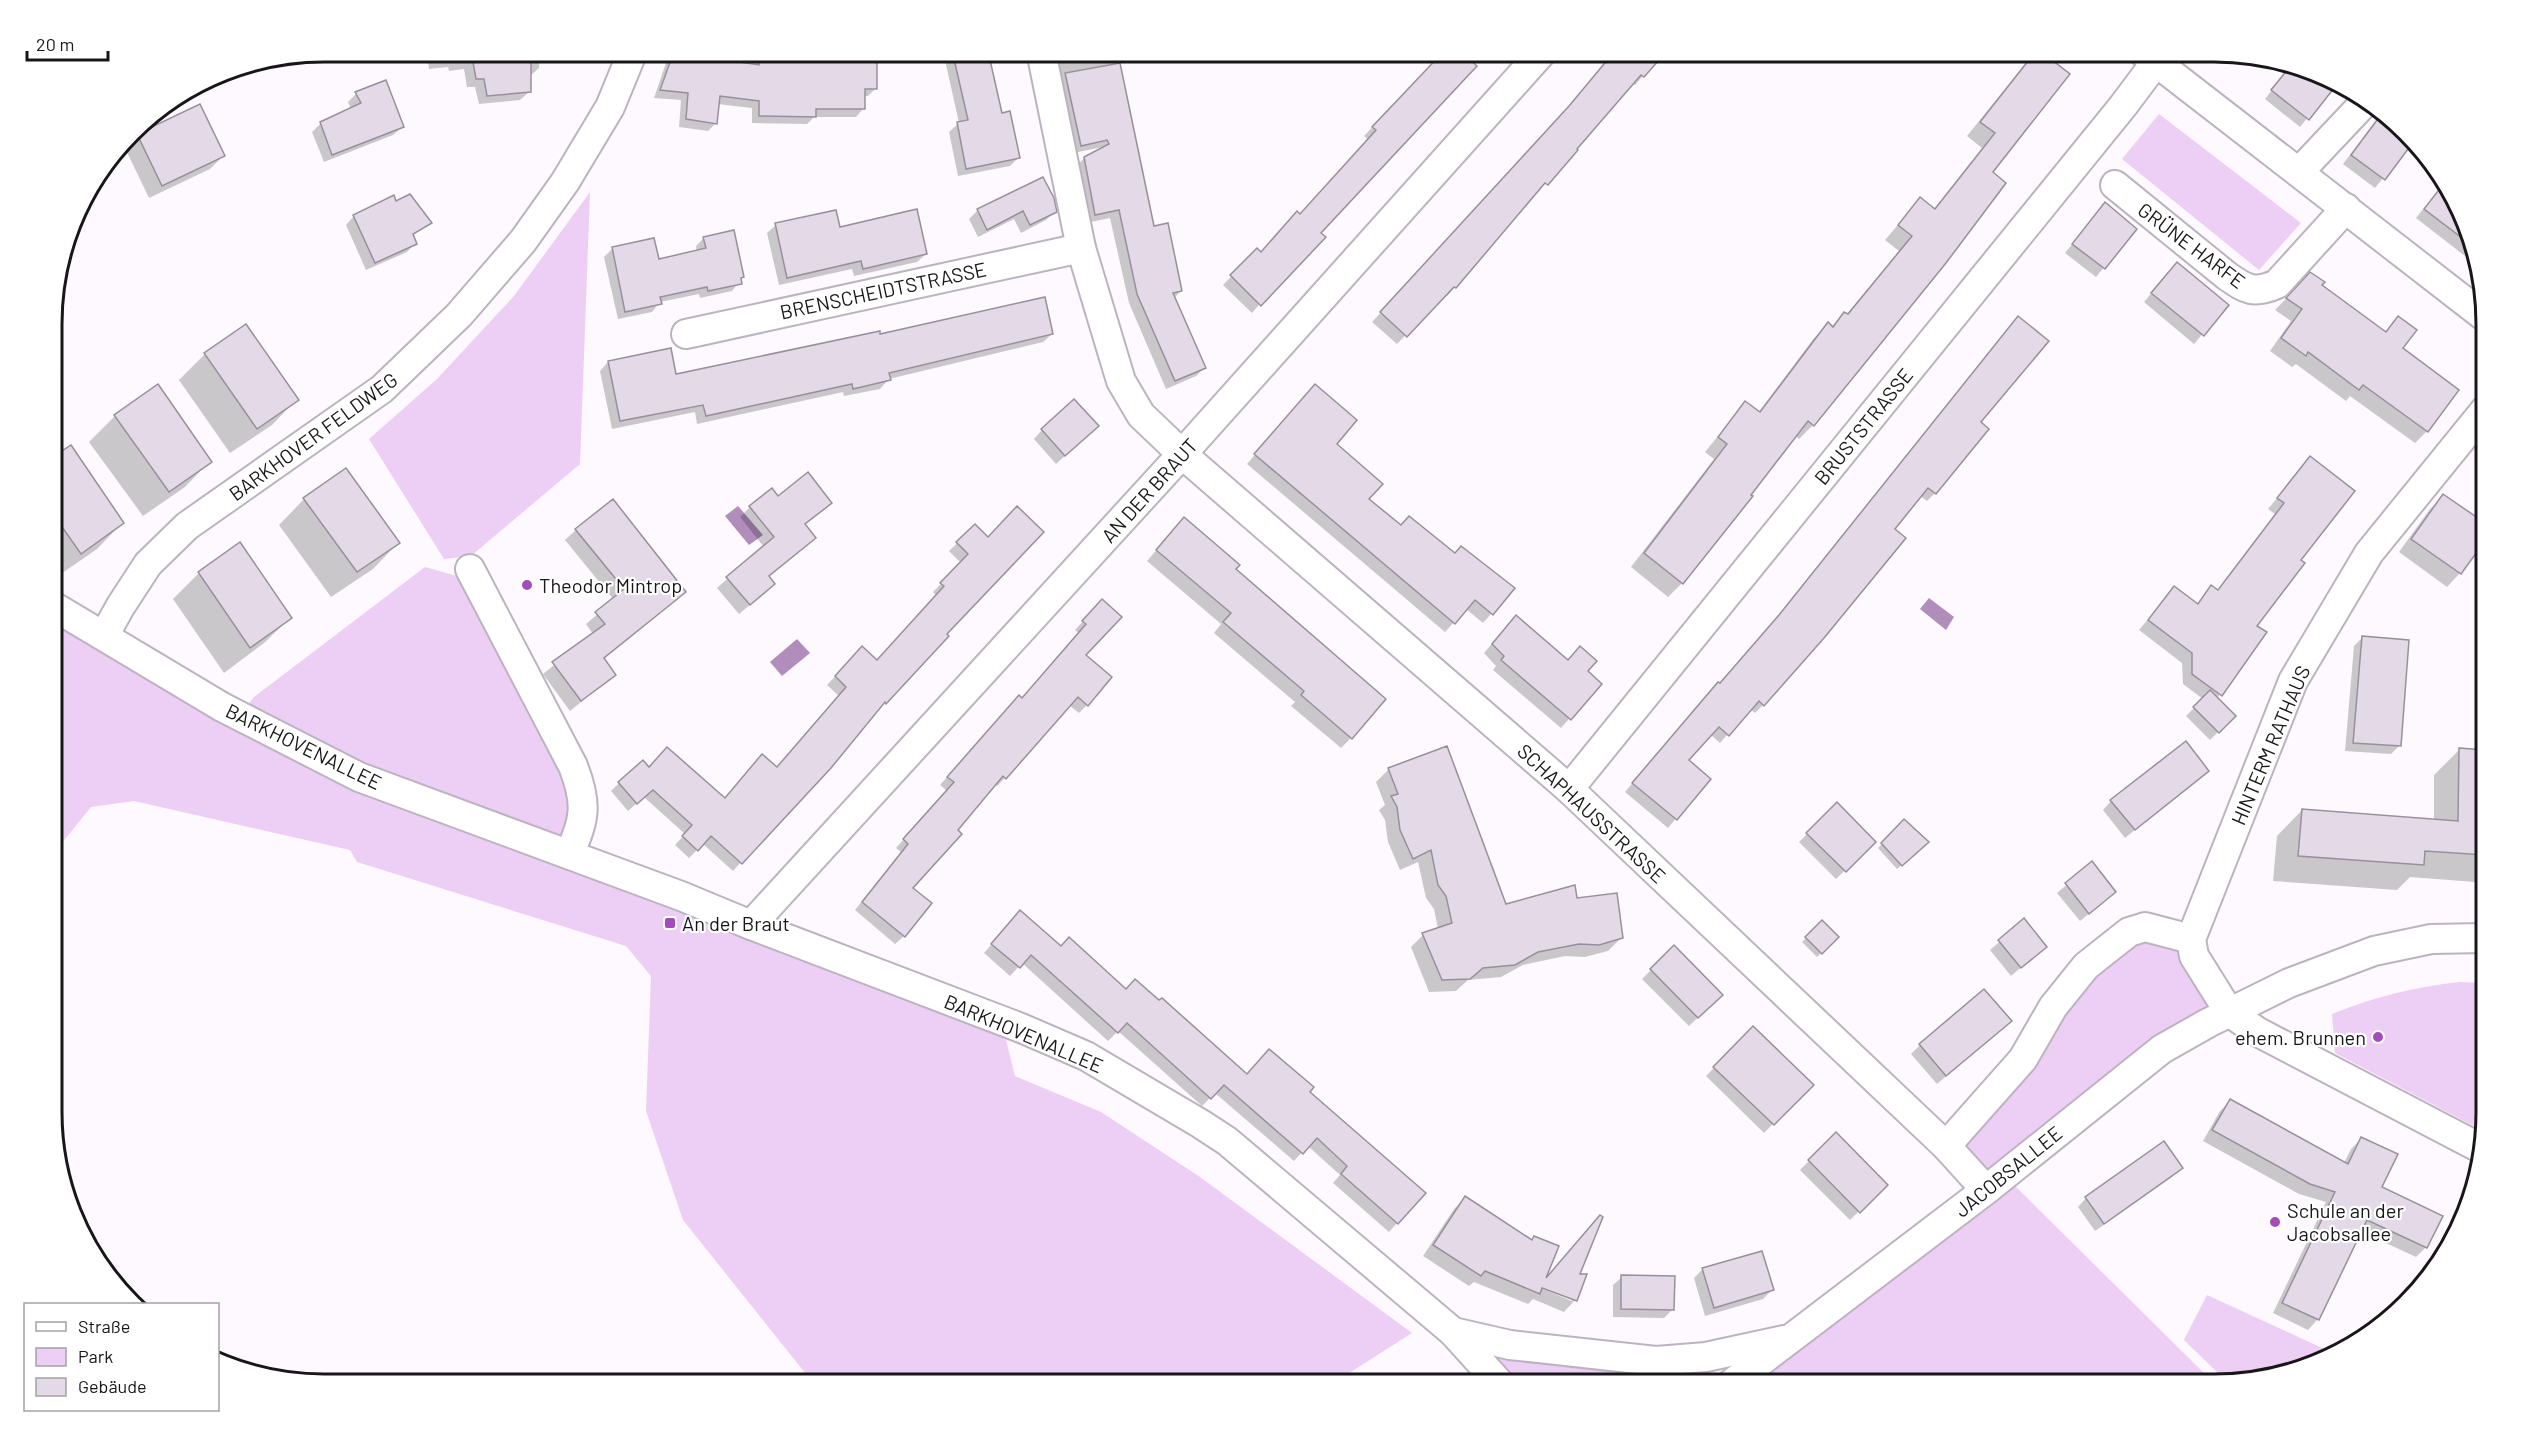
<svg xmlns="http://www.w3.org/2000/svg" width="2537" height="1435" font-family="Barlow,sans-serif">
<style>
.green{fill:#edcef5}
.water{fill:#b18dbb}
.shadow{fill:#0003;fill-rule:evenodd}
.building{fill:#e4d9e7;stroke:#998f9c;stroke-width:1.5}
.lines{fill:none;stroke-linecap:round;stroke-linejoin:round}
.street-casing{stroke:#bdb3c0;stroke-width:32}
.street{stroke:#fff;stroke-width:28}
.poi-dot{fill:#a34cba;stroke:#fff;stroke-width:2}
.labels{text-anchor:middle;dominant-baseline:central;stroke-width:4.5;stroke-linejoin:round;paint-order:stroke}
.street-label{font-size:20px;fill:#19161a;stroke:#fff}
.poi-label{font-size:20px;fill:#19161a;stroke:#fff;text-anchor:start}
.rim{fill:none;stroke:#19161a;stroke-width:3}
</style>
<rect width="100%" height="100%" fill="#fdf9fe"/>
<g class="green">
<path d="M2159 114 2301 223 2259 270 2122 159Z"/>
<path d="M590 192 580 464 471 556 444 559 369 439 437 379 514 296Z"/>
<path d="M425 567 471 580 578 786 567 849 1003 1028 1015 1076 1101 1112 1200 1177 1412 1333 1332 1384H814L683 1220 646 1111 651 976 626 946 357 862 350 850 134 801 91 807 53 854V610L240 715 254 697Z"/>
<path d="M2143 932 2181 946 2220 1015 2014 1185 2214 1383 1505 1384 1485 1356 1599 1370 1715 1374 1758 1367 1797 1348 1998 1201 1951 1147 2056 1008Z"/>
<path d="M2460 982 2485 983V1132L2335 1053 2332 1014C2374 997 2414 987 2460 982Z"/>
<path d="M2207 1295 2333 1353V1354L2300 1370 2232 1383 2222 1377 2184 1340Z"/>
</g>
<g class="water">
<path d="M738 506 763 535 749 545 725 516Z"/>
<path d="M1929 598 1954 617 1946 630 1920 609Z"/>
<path d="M797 639 810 653 782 676 770 662Z"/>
</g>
<g class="shadow">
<path d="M427 51H540L539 68 530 76 529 92 520 100 479 104 475 87H467L464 69 449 71 448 67 429 69Z"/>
<path d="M674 51 711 54 710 59 752 66 760 56 845 57V51H876V88L868 96H863V109L856 117H814L807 124 752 123V108L717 104 716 123 708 131 679 127 681 100 654 98 668 57Z"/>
<path d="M943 51H987L1000 114 1018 158 1010 166 958 176 949 132 959 123Z"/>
<path d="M1050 51H1113L1153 228 1181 291 1174 298 1205 367 1196 376 1166 389 1129 303 1110 218 1086 223 1076 167 1084 158 1103 147 1073 153Z"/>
<path d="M1445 51 1319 233 1252 313 1223 285 1257 250 1260 253 1300 216 1368 140 1364 136Z"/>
<path d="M1617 51 1643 76 1635 85 1632 83 1455 287 1447 296 1445 294 1397 344 1372 322 1561 117Z"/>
<path d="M2037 51 1991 173 1813 425 1799 439 1795 435 1749 495 1751 496 1682 583 1668 597 1631 567 1714 459 1705 452 1745 403 1758 413 1814 338 1828 325 1831 327 1845 314 1846 315 1899 251 1885 240 1920 199 1933 210 1982 148 1967 136 2024 65Z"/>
<path d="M2292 64 2336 82 2300 127 2265 99Z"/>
<path d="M356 94 402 127 393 135 324 162 312 132 321 123 351 109 348 102Z"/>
<path d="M2379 116 2410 144 2375 188 2343 164Z"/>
<path d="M138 135 223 156 210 169 149 198 125 148Z"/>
<path d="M1042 179 1055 211 1046 220 1021 233 1014 219 978 237 969 219 978 210Z"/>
<path d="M2445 182 2472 237 2474 247 2465 256 2416 218Z"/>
<path d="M395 203 430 223 412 236 415 243 407 252 366 270 346 225 354 216Z"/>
<path d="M2105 204 2135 229 2096 277 2065 253Z"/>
<path d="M776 225 926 254 917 262 854 276 852 269 779 285 767 233Z"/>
<path d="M704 238 743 277 732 291 700 298 699 294 660 302 652 312 618 319 604 257 612 249 658 261 697 252 696 246Z"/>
<path d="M2168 273 2227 305 2194 344 2144 302Z"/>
<path d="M2310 274 2320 285 2385 332 2398 318 2401 349 2427 431 2415 443 2350 396 2346 401 2296 364 2292 367 2270 351 2291 321 2275 310Z"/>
<path d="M2018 318 1979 422 1935 493 1927 501 1920 496 1893 529 1763 705 1755 713 1750 709 1720 743 1710 734 1686 761 1709 779 1668 828 1625 792 1710 692 1719 685 1771 625Z"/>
<path d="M246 326 297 399 272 425 230 453 179 380 205 354Z"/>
<path d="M1052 334 1043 342 889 379 880 389 844 396 843 392 697 424 695 412 612 429 600 371 608 362 675 376 879 335Z"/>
<path d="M1306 395 1367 499 1400 527 1455 554 1513 589 1483 623 1466 609 1445 632 1247 464Z"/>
<path d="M115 416 210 461 185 487 143 516 89 442Z"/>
<path d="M1042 430 1088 435 1056 464 1034 439Z"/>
<path d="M2310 458 2299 560 2255 626 2217 699 2234 716 2210 740 2186 716 2203 699 2183 684 2182 663 2139 630 2174 588 2196 605 2212 587 2217 591 2275 514 2268 509Z"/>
<path d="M53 459 122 523 97 549 55 578Z"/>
<path d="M2444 496 2485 525V538L2460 573 2447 587 2399 552 2430 509Z"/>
<path d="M778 498 830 503 804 525 814 538 768 577 764 593 739 614 717 588 764 547 740 517 750 507Z"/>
<path d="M304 499 398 543 373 569 331 597 279 525Z"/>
<path d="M975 526 988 538 945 634 733 871 703 844 689 858 675 845 685 834 644 797 628 811 611 791 619 783 648 769 724 799 776 768 839 696 827 685 854 656 876 661 937 596 933 592 961 563 949 551Z"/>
<path d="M576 530 684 592 603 659 614 675 570 711 543 674 593 634 586 624 614 600 565 540Z"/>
<path d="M1174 530 1234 569 1351 738 1341 748 1291 706 1295 702 1214 633 1221 624 1147 561Z"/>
<path d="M240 544 290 618 264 643 224 673 173 599 199 573Z"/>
<path d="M1094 609 1084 655 1087 705 1079 713 1069 705 1005 778 997 786 994 783 911 888 904 936 895 944 855 910 901 852 896 848 947 791 940 785 1011 705 1021 700 1079 633 1075 630Z"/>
<path d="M1507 626 1586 672 1600 684 1561 728 1493 670 1496 666 1484 653Z"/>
<path d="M2362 638 2399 746 2391 754 2345 751 2354 646Z"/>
<path d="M2460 749 2485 751V871L2475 882 2410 877 2397 890 2273 881 2277 836 2302 810 2434 820V775Z"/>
<path d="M1389 769 1505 905 1575 900 1621 938 1608 951 1585 957 1565 956 1523 965 1501 977 1468 980 1456 991 1429 992 1411 947 1423 935 1438 929 1434 909 1426 898 1418 862 1400 870 1388 842 1385 820 1379 810 1385 805 1376 782Z"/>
<path d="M2207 771 2125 838 2103 810 2111 801Z"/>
<path d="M1837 804 1874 842 1836 879 1799 842Z"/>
<path d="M1904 821 1927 842 1897 869 1878 848Z"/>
<path d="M2092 863 2106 900 2080 921 2057 893Z"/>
<path d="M1012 921 1061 947 1126 990 1247 1076 1308 1092 1397 1223 1389 1232 1333 1183 1340 1175 1308 1146 1294 1161 1215 1093 1202 1106 1118 1031 1108 1041 1022 963 1010 976 984 953Z"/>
<path d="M2024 921 2045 947 2011 976 1990 950Z"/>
<path d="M1822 922 1837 937 1817 957 1802 942Z"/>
<path d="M1674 947 1721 995 1689 1026 1642 979Z"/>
<path d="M1753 1028 1812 1085 1764 1133 1706 1076Z"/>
<path d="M2001 1030 1937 1084 1911 1054 1920 1045Z"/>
<path d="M2230 1101 2344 1163 2351 1149 2361 1139 2380 1188 2426 1247 2416 1257 2360 1231 2318 1319 2308 1330 2273 1313 2326 1202 2299 1194 2203 1141 2220 1111Z"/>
<path d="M1836 1134 1886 1185 1850 1220 1800 1170Z"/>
<path d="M2181 1168 2172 1177 2095 1231 2078 1207 2086 1198Z"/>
<path d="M1465 1198 1531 1241 1534 1237 1544 1281 1600 1217 1578 1276H1585L1575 1300 1564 1312 1533 1299 1528 1304 1474 1282 1469 1286 1423 1256 1454 1209ZM1536 1284 1572 1298V1301L1535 1286Z"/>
<path d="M1703 1269 1772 1290 1763 1299 1705 1316 1694 1278Z"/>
<path d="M1622 1277 1673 1309 1664 1318 1613 1317V1285Z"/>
</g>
<g class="building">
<path d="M471 51H531V92L487 96 484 79H476Z"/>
<path d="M674 51 712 52V58L759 65V54L877 55V89H865V109H816V117L759 116V101L720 96 717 124 686 119 688 93 660 90Z"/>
<path d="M988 51 1002 113 1010 111 1020 158 966 169 957 122 968 120 954 59Z"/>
<path d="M1444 51H1461L1477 66 1321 233 1326 237 1261 306 1230 275 1257 248 1261 252 1297 211 1300 214 1376 130 1372 127Z"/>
<path d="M1613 51H1667L1644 77 1641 75 1577 149 1578 150 1548 185 1545 183 1456 288 1454 287 1407 337 1380 312 1569 106 1614 52Z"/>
<path d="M2036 51H2040L2070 74 1993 172 2006 183 1946 263 1814 426 1808 421 1751 495 1753 496 1683 584 1644 553 1727 444 1718 437 1745 401 1760 412 1828 322 1833 327 1844 312 1848 314 1912 236 1898 225 1920 197 1935 209 1995 133 1980 122Z"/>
<path d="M1120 63 1154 226 1168 223 1182 291 1173 293 1206 368 1175 381 1137 294 1119 210 1095 215 1084 157 1109 144 1107 140 1081 146 1065 73Z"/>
<path d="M2292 64 2338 83 2309 120 2271 90Z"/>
<path d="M386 80 404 127 332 155 320 122 361 103 355 92Z"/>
<path d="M200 104 225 156 162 186 137 134Z"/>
<path d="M2380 116 2411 145 2385 180 2351 155Z"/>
<path d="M1043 177 1054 198 1057 212 1030 225 1023 211 987 230 977 209Z"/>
<path d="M2445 182 2472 237 2474 247 2424 209Z"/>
<path d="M410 194 432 223 413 234 417 244 375 263 353 215 394 195 396 201Z"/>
<path d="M2105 202 2137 229 2105 269 2072 244Z"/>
<path d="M917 209 927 254 863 269 861 261 787 278 775 223 836 210 840 227Z"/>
<path d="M734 230 744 277 741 278 742 284 708 291 707 287 660 297 662 304 625 312 612 247 654 238 659 259 706 248 703 237Z"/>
<path d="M2177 262 2229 305 2204 336 2151 293Z"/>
<path d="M2310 272 2325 282 2322 285 2386 332 2398 316 2417 330 2403 348 2459 390 2428 432 2363 385 2359 390 2308 352 2306 356 2281 338 2302 309 2286 298Z"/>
<path d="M1045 297 1053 334 889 373 891 380 853 389 852 384 706 416 703 405 620 421 608 361 671 348 676 374 880 331V334Z"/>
<path d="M2018 316 2049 341 1981 422 1989 429 1936 494 1928 488 1895 529 1906 538 1824 638 1764 706 1759 701 1729 736 1719 727 1689 760 1711 779 1677 820 1632 783 1718 682 1720 683 1779 615Z"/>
<path d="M246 324 299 400 257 429 204 353Z"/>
<path d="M158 384 212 462 169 492 114 415Z"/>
<path d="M1315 384 1357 420 1337 444 1383 484 1369 499 1401 525 1409 516 1455 553 1461 546 1515 588 1493 615 1475 600 1455 624 1254 454Z"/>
<path d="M1074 399 1099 426 1065 456 1041 429Z"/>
<path d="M71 445 124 523 81 554 53 514V457Z"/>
<path d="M2310 456 2355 491 2301 560 2305 563 2257 626 2267 632 2222 696 2192 674V653L2148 620 2174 586 2198 604 2211 585 2218 590 2284 503 2277 498Z"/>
<path d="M346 468 400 543 357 572 303 498Z"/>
<path d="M808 472 832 503 805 524 816 538 769 576 775 584 750 605 726 577 774 537 749 506 772 488 778 496Z"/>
<path d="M2443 494 2485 523V541L2461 574 2411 539Z"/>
<path d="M613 499 686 592 604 658 616 675 581 701 552 662 605 624 595 612 624 589 575 529Z"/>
<path d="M1017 506 1044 532 947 634 949 636 886 704 885 702 831 768 742 864 711 836 698 851 682 836 692 825 653 790 637 804 618 782 643 760 649 767 667 747 725 798 762 754 777 767 846 687 835 676 862 646 877 660 944 586 940 583 968 554 956 542 975 524 988 537Z"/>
<path d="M1184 517 1240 565 1236 569 1386 699 1352 739 1301 695 1304 691 1223 622 1231 613 1156 550Z"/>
<path d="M240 542 292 618 250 648 198 572Z"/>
<path d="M1102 599 1122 617 1086 655 1112 677 1088 706 1078 697 1006 779 1003 776 958 830 962 834 913 888 932 903 905 937 862 902 908 844 903 839 954 782 947 777 1019 695 1022 698 1086 624 1082 621Z"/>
<path d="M1516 615 1568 660 1580 646 1597 661 1588 671 1602 684 1571 720 1501 660 1504 656 1492 644Z"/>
<path d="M2362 636 2409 640 2401 746 2353 743Z"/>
<path d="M2210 690 2236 716 2219 733 2193 707Z"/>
<path d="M2186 741 2209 771 2135 830 2110 800Z"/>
<path d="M1447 746 1506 904 1575 885 1577 898 1617 893 1623 938 1599 945 1579 944 1538 952 1515 965 1483 968 1470 979 1442 980 1422 933 1452 923 1446 896 1438 885 1431 850 1413 859 1400 830 1397 807 1391 796 1398 794 1388 768Z"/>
<path d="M2459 748 2485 750V855L2425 851 2424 865 2298 856 2302 809 2458 821Z"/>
<path d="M1837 802 1876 842 1846 872 1806 833Z"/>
<path d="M1904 819 1929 842 1902 866 1881 843Z"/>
<path d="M2092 861 2116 892 2089 914 2065 883Z"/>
<path d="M1020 910 1061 946 1069 937 1126 989 1135 979 1159 1000 1162 998 1247 1074 1269 1049 1314 1087 1310 1092 1426 1193 1398 1224 1341 1174 1347 1166 1317 1138 1303 1154 1224 1085 1211 1099 1127 1023 1118 1033 1031 955 1020 968 991 944Z"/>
<path d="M2024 918 2047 947 2021 968 1998 940Z"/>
<path d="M1822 920 1839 937 1822 954 1805 937Z"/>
<path d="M1674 945 1723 995 1698 1018 1650 969Z"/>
<path d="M1984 989 2012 1021 1946 1076 1919 1044Z"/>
<path d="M1753 1026 1814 1085 1774 1125 1713 1067Z"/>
<path d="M2230 1099 2348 1164 2361 1137 2398 1154 2382 1187 2443 1216 2427 1248 2367 1220 2319 1320 2282 1303 2335 1192 2310 1184 2212 1130Z"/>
<path d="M1836 1132 1888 1185 1860 1213 1808 1160Z"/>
<path d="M2164 1141 2183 1168 2104 1224 2085 1197Z"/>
<path d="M1465 1196 1532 1240 1534 1236 1559 1246 1546 1278 1600 1215 1603 1217 1580 1274H1587L1577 1301 1542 1288 1540 1294 1485 1271 1481 1276 1433 1245Z"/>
<path d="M1762 1251 1774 1290 1714 1308 1702 1268Z"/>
<path d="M1621 1275 1675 1276 1674 1310 1621 1309Z"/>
</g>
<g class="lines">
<g class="street-casing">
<g id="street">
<path d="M1041 51 1081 248 1121 381 1141 415 1182 454 1569 789 1946 1146 1986 1190"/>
<path d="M2143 52 2485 317"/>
<path d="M2299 172 2365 102"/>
<path d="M2115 185 2227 276C2247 290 2254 294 2277 284L2346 208"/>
<path d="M686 334 1081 248"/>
<path d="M470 569 573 766C587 802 586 819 569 854"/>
<path d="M53 606 222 707 359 777 681 896 751 925 1021 1028 1086 1056 1201 1124 1227 1141 1453 1332 1500 1384"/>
<path d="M104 636 120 607 148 564 187 526 382 389 459 315 523 241 565 182 610 107 633 51"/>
<path d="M1569 789 2123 106 2156 62 2162 51"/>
<path d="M751 925 1182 454 1543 51"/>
<path d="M1946 1146 2023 1059 2053 1007 2086 966 2129 932 2145 927 2191 939"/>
<path d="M2480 1148 2258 1032 2229 1012 2194 956 2191 939 2293 681 2369 553 2485 410"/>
<path d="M1453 1332 1510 1345 1656 1361 1706 1357 1784 1340"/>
<path d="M1731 1384 1986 1190 2162 1049 2208 1023 2289 983 2374 951 2431 939 2485 938"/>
</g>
</g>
<use href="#street" class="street"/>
</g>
<g class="poi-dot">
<circle cx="527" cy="585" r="6"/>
<rect x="664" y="917" width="12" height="12" rx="3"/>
<circle cx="2378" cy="1037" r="6"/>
<circle cx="2275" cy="1222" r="6"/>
</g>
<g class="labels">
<g class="street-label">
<text transform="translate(2192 245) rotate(37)">GRÜNE HARFE</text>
<text transform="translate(883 290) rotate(-12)">BRENSCHEIDTSTRASSE</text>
<text transform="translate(1863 426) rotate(-51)">BRUSTSTRASSE</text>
<text transform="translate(313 436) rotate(-36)">BARKHOVER FELDWEG</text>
<text transform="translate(1149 490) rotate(-48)">AN DER BRAUT</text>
<text transform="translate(2270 745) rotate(-67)">HINTERM RATHAUS</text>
<text transform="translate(304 746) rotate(26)">BARKHOVENALLEE</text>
<text transform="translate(1592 813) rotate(43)">SCHAPHAUSSTRASSE</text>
<text transform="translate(1024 1033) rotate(23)">BARKHOVENALLEE</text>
<text transform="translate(2008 1171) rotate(-39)">JACOBSALLEE</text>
</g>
<g class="poi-label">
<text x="539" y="585">Theodor Mintrop</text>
<text x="682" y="923">An der Braut</text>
<text x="2366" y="1037" text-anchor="end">ehem. Brunnen</text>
<text x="2287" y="1210">Schule an der<tspan x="2287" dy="23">Jacobsallee</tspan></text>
</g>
</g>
<path d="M0 0H2537V1435H0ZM324 62H2214A262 262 0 0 1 2476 324V1112A262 262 0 0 1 2214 1374H324A262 262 0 0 1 62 1112V324A262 262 0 0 1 324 62Z" fill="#fff" fill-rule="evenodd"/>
<path class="rim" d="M324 62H2214A262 262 0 0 1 2476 324V1112A262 262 0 0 1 2214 1374H324A262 262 0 0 1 62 1112V324A262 262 0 0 1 324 62Z"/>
<rect x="24" y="1303" width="195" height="108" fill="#ffffff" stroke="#a3a2a3" stroke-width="1.5"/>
<rect x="36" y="1322" width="30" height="9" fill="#ffffff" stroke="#a3a2a3" stroke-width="1.5"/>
<text x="78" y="1333" font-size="18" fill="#19161a">Straße</text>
<rect x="36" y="1348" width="30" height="18" fill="#edcef5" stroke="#a3a2a3" stroke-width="1.5"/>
<text x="78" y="1363" font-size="18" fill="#19161a">Park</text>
<rect x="36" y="1378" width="30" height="18" fill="#e4d9e7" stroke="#a3a2a3" stroke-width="1.5"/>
<text x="78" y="1393" font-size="18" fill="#19161a">Gebäude</text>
<path d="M27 51v9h81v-9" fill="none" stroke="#19161a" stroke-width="3"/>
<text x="36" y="51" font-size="18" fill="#19161a" stroke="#ffffff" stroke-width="4.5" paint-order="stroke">20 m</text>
</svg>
